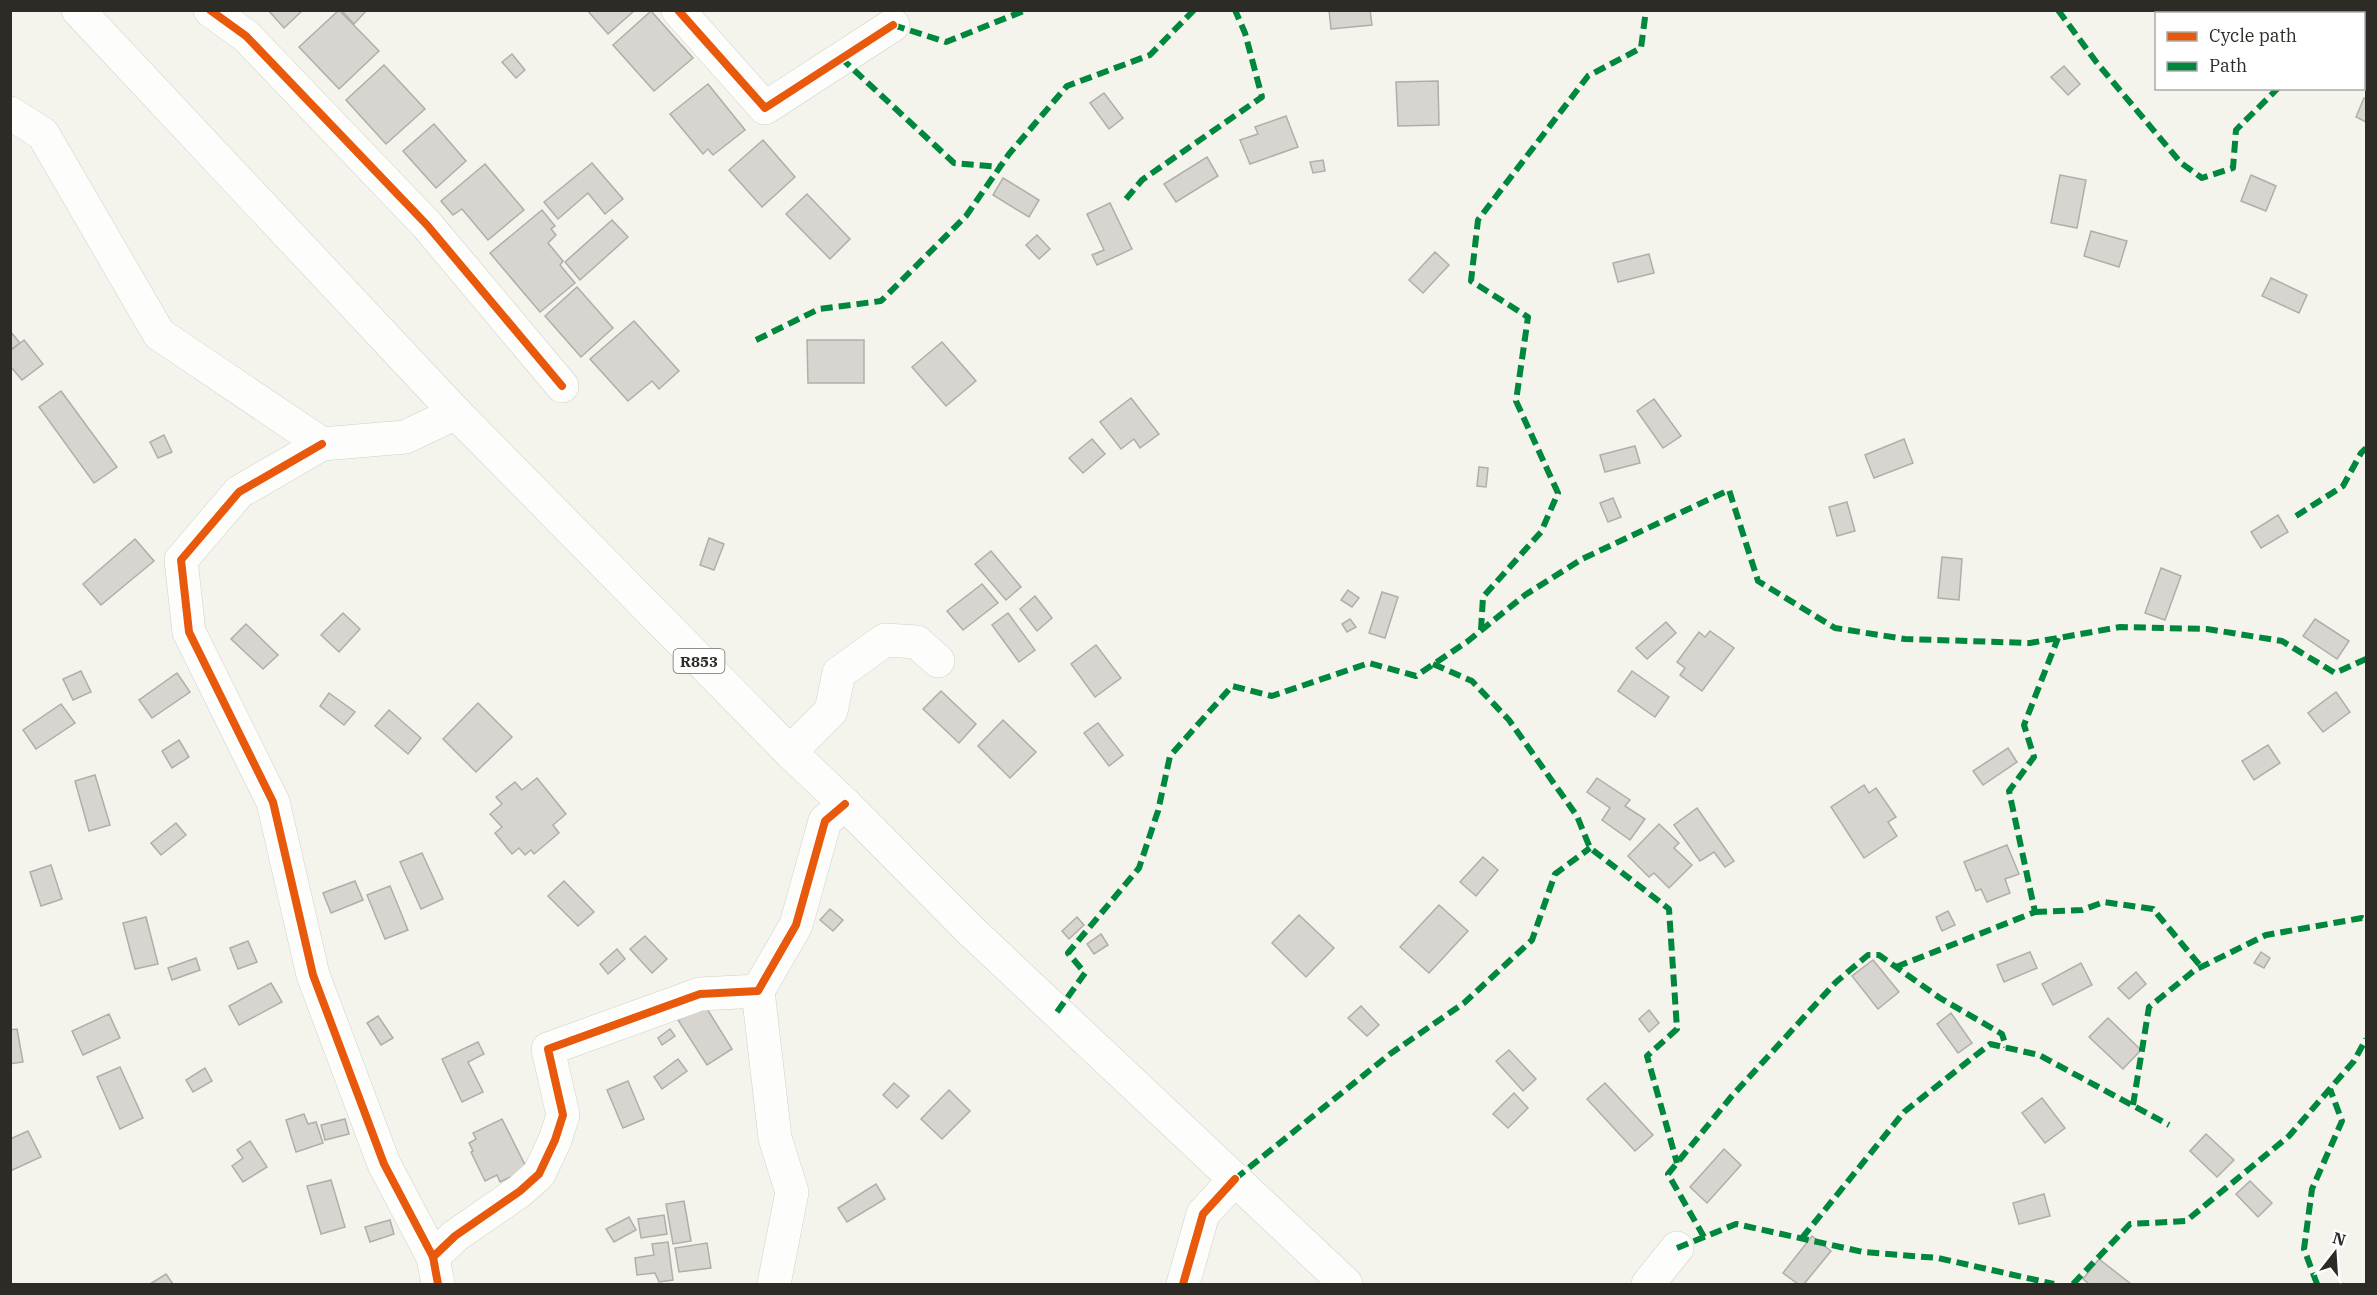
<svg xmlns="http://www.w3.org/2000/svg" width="2377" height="1295" font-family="'IBM Plex Serif',serif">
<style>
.building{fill:#d8d5d0;stroke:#b0aea9;stroke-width:1.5}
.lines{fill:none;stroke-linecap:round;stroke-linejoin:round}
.minor-casing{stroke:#d0d0ca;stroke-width:34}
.primary-casing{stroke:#d0d0ca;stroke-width:34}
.minor{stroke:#fdfdfc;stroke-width:33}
.primary{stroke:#fdfdfc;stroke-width:33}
.quiet{stroke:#00873e;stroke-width:6;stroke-dasharray:12 6;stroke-linecap:butt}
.cycleway-casing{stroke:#fff;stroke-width:11}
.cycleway{stroke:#e8590c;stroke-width:8}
.labels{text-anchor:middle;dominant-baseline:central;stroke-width:6;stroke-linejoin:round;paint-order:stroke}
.shield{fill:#fff;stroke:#6b6b67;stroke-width:1.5}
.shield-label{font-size:15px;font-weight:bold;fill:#2c2b26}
</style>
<rect width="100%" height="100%" fill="#f4f3ec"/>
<g class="building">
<path d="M268 10H303L284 28Z"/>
<path d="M339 10 379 51 339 89 299 47Z"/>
<path d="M341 10H367L354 24Z"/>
<path d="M587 10H635L608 34Z"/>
<path d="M1329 10H1370L1372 25 1331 29Z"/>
<path d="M651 11 693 58 654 91 613 45Z"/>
<path d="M512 54 525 70 516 78 502 62Z"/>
<path d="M384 65 425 109 386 144 346 100Z"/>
<path d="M2064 66 2080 84 2068 95 2051 77Z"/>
<path d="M1438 81 1439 125 1398 126 1396 82Z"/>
<path d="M708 84 745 130 713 155 708 149 703 154 670 114Z"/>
<path d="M1104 93 1123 118 1109 129 1090 103Z"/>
<path d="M2364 98 2366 99V122L2356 117Z"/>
<path d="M1286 116 1298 147 1250 164 1240 140 1258 134 1255 127Z"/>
<path d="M434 124 466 161 436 188 403 151Z"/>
<path d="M763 140 795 177 762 207 729 170Z"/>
<path d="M1207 157 1218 176 1176 202 1164 184Z"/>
<path d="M1323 160 1325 171 1313 173 1310 162Z"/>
<path d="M592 163 623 199 605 214 588 193 558 219 544 202Z"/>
<path d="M485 164 524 210 488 240 462 209 453 215 441 201Z"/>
<path d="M2060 175 2086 180 2077 228 2051 223Z"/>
<path d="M2251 175 2276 186 2266 211 2241 201Z"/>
<path d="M1003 178 1039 200 1029 217 993 195Z"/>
<path d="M807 194 850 239 830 259 786 214Z"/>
<path d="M1110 203 1132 249 1097 265 1092 255 1104 250 1087 214Z"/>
<path d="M542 210 555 226 551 229 556 235 548 243 563 261 560 265 575 283 540 312 490 253Z"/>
<path d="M612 220 628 237 580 280 565 262Z"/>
<path d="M2091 231 2127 241 2119 267 2084 256Z"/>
<path d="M1037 235 1050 249 1039 259 1026 245Z"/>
<path d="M1435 252 1449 265 1423 293 1409 280Z"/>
<path d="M1649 254 1654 273 1618 282 1613 263Z"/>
<path d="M2271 278 2307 295 2299 313 2262 296Z"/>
<path d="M577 287 613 328 581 357 545 316Z"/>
<path d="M634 321 679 371 659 389 652 381 628 401 590 359Z"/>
<path d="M10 331 20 343 10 350Z"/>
<path d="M24 340 43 364 22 380 10 366V351Z"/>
<path d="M807 340H864V383H808Z"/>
<path d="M942 342 976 381 946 406 912 367Z"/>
<path d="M61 391 117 467 94 483 39 407Z"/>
<path d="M1131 398 1159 434 1140 448 1134 439 1121 449 1100 422Z"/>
<path d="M1654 399 1681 436 1663 448 1637 411Z"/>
<path d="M164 435 172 452 158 458 150 442Z"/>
<path d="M1092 439 1105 454 1083 473 1069 458Z"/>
<path d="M1904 439 1913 463 1874 478 1865 455Z"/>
<path d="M1635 446 1640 463 1605 472 1600 455Z"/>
<path d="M1479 467 1488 468 1486 487 1477 486Z"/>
<path d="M1613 498 1621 517 1608 522 1600 503Z"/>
<path d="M1847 502 1855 531 1837 536 1829 507Z"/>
<path d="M2278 515 2288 532 2261 548 2251 532Z"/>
<path d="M709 538 724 544 714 570 700 565Z"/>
<path d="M135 539 154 561 101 605 83 584Z"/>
<path d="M991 551 1021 587 1006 600 975 564Z"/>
<path d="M1942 557 1962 559 1959 600 1938 598Z"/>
<path d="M2161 568 2181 576 2165 620 2145 613Z"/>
<path d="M982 584 998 603 963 630 947 611Z"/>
<path d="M1348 590 1359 598 1352 607 1341 600Z"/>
<path d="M1382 592 1398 597 1385 638 1369 633Z"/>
<path d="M1035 596 1052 618 1037 631 1020 609Z"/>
<path d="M343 613 360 629 339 652 321 635Z"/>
<path d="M1008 613 1035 650 1019 662 992 625Z"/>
<path d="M1350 619 1356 627 1347 632 1342 624Z"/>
<path d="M2315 619 2349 641 2337 659 2303 636Z"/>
<path d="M1666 622 1676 633 1647 659 1636 648Z"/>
<path d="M246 624 278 655 263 669 231 639Z"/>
<path d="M1710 631 1734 648 1702 691 1680 675 1685 668 1677 662 1699 632 1705 637Z"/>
<path d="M1096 645 1121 678 1095 697 1071 664Z"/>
<path d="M81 671 91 692 73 700 63 679Z"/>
<path d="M1632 671 1669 697 1655 717 1618 691Z"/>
<path d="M177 673 190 692 152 718 139 700Z"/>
<path d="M941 691 976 724 959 743 923 709Z"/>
<path d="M2336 692 2350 712 2323 732 2308 713Z"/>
<path d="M329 693 355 712 344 725 320 706Z"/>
<path d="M478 703 512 737 476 772 443 739Z"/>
<path d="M61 704 75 723 36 749 23 730Z"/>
<path d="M389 710 421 738 408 754 375 726Z"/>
<path d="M1003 720 1036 752 1010 778 978 746Z"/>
<path d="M1098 723 1123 755 1109 766 1084 733Z"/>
<path d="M179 740 189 757 172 768 162 751Z"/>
<path d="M2268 745 2280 763 2254 780 2242 761Z"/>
<path d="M2008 748 2017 762 1983 785 1973 771Z"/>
<path d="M95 775 110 825 89 831 75 781Z"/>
<path d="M537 778 566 814 553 825 559 833 534 854 531 850 525 855 519 848 512 854 495 833 502 827 490 814 502 804 496 797 515 782 522 790Z"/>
<path d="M1597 778 1630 800 1625 806 1645 819 1630 840 1602 820 1610 808 1587 792Z"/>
<path d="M1864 785 1869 793 1876 788 1896 817 1888 822 1897 836 1864 858 1831 807Z"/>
<path d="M1697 808 1734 861 1725 867 1714 852 1700 861 1674 825Z"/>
<path d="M176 823 186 835 161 855 151 843Z"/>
<path d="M1659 824 1679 843 1674 848 1692 865 1669 888 1654 873 1649 877 1628 856Z"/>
<path d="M2007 845 2019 874 2005 879 2010 893 1987 902 1981 889 1976 891 1964 862Z"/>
<path d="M422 853 443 899 421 909 400 862Z"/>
<path d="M1483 857 1498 870 1476 896 1460 882Z"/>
<path d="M51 865 62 899 41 906 30 872Z"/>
<path d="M355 881 363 900 331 913 323 893Z"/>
<path d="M564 881 594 912 578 926 548 896Z"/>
<path d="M390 886 408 930 385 939 367 895Z"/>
<path d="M1439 905 1468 931 1429 973 1400 947Z"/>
<path d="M830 909 843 920 833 931 820 920Z"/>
<path d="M1948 911 1955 925 1942 931 1936 917Z"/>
<path d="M1299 915 1334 948 1306 977 1272 943Z"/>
<path d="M146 917 158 964 135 969 123 923Z"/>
<path d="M1077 917 1084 925 1069 939 1062 931Z"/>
<path d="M1101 934 1108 945 1094 954 1087 944Z"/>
<path d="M645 936 667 959 652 973 630 949Z"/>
<path d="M248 941 257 962 238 969 230 948Z"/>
<path d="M617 949 625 959 608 974 600 964Z"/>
<path d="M2030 952 2037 968 2004 982 1997 965Z"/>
<path d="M2261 952 2270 958 2264 968 2254 963Z"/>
<path d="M196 958 200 970 172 980 168 968Z"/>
<path d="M1873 960 1899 992 1878 1009 1852 976Z"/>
<path d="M2081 963 2092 985 2053 1005 2042 984Z"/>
<path d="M2136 972 2146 984 2129 999 2118 988Z"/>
<path d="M271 983 282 1002 239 1025 229 1006Z"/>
<path d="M704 1004 732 1049 707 1065 678 1020Z"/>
<path d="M1361 1006 1379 1025 1367 1036 1348 1018Z"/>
<path d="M1649 1010 1659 1023 1649 1032 1639 1019Z"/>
<path d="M1951 1013 1972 1043 1958 1053 1937 1024Z"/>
<path d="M109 1014 120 1038 83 1055 72 1031Z"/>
<path d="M378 1016 393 1038 381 1045 367 1023Z"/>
<path d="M2108 1018 2141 1050 2123 1069 2089 1037Z"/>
<path d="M17 1029 23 1062 10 1064V1030Z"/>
<path d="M670 1029 675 1036 662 1045 658 1038Z"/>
<path d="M478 1042 484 1054 468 1062 483 1092 462 1102 442 1059Z"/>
<path d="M1509 1050 1536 1079 1523 1091 1496 1061Z"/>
<path d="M678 1059 687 1071 662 1089 654 1077Z"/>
<path d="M120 1067 143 1118 120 1129 97 1077Z"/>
<path d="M205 1068 212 1081 193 1092 186 1080Z"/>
<path d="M628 1081 644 1119 623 1128 607 1090Z"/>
<path d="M894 1083 909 1096 897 1108 883 1095Z"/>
<path d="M1605 1083 1653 1135 1635 1151 1587 1099Z"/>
<path d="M949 1090 970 1111 942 1139 921 1119Z"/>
<path d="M1514 1093 1528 1108 1508 1128 1493 1114Z"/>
<path d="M2042 1098 2065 1128 2045 1143 2022 1113Z"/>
<path d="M304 1114 308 1124 316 1122 323 1143 296 1152 286 1120Z"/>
<path d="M345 1119 349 1134 325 1140 321 1125Z"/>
<path d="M502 1119 527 1169 500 1182 497 1175 485 1181 471 1152 473 1151 469 1143 476 1139 473 1133Z"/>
<path d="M28 1131 41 1157 10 1171V1139Z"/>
<path d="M2206 1134 2234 1160 2217 1177 2190 1151Z"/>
<path d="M250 1141 267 1167 243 1182 232 1166 243 1158 237 1150Z"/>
<path d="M1724 1149 1741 1165 1707 1203 1690 1187Z"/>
<path d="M331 1180 345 1227 321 1234 307 1186Z"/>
<path d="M2250 1181 2272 1203 2258 1217 2236 1194Z"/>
<path d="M876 1184 885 1199 847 1222 838 1208Z"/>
<path d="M2044 1194 2050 1216 2019 1224 2013 1203Z"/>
<path d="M684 1201 691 1241 673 1244 666 1204Z"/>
<path d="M664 1215 667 1234 641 1238 638 1219Z"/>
<path d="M629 1217 636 1230 614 1242 606 1229Z"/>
<path d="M390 1220 394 1234 370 1242 365 1227Z"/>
<path d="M1812 1236 1831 1251 1804 1284H1798L1783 1273Z"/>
<path d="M668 1242 673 1280 659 1282 655 1273 637 1275 635 1258 654 1255 652 1244Z"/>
<path d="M707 1243 711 1268 679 1272 675 1248Z"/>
<path d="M2099 1259 2131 1284H2089L2083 1279Z"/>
<path d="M166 1274 173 1284H150Z"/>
</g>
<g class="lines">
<g class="minor-casing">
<g id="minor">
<path d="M210 10 246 36 427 225 562 386"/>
<path d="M678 10 765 108 893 25"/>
<path d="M10 113 43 134 159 334 322 444 405 437 456 413"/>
<path d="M322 444 239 492 181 560 189 632 273 802 313 975 384 1164 433 1257 438 1284"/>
<path d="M790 752 831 711 839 673 885 640 917 642 938 661"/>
<path d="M758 991 775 1138 792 1192 774 1284"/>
<path d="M433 1257 455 1236 520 1191 539 1174 555 1140 563 1115 548 1049 700 994 758 991 796 925 825 821 845 804"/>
<path d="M1183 1284 1203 1214 1235 1179"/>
<path d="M1648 1284 1677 1248"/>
</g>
</g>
<g class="primary-casing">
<path id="primary" d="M78 10 456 413 790 752 845 804 970 930 1346 1284"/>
</g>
<use href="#minor" class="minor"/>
<use href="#primary" class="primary"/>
<g class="quiet">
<path d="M2058 10 2097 63 2181 163 2202 178 2233 168 2236 130 2278 88"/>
<path d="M2339 14 2341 10"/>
<path d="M893 25 946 42 1026 10"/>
<path d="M841 58 954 163 1001 167"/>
<path d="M1126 199 1142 180 1262 97 1245 33 1235 10"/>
<path d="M756 340 819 309 881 301 966 216 1009 154 1067 86 1150 55 1194 10"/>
<path d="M2296 516 2343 486 2361 453 2366 448"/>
<path d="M1481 630 1483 597 1541 532 1558 493 1516 401 1528 317 1471 281 1478 220 1588 76 1641 48 1646 10"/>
<path d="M1433 664 1472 681 1509 720 1577 816 1590 848 1669 909 1677 1029 1647 1056 1677 1163"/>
<path d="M2035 912 2082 910 2104 902 2153 909 2202 968"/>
<path d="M1896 967 2035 912 2009 791 2034 757 2024 725 2058 638"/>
<path d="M1057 1012 1085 973 1068 953 1139 868 1158 811 1170 756 1232 686 1272 696 1369 663 1416 676 1468 641 1525 595 1582 559 1729 490 1758 581 1835 628 1905 639 2030 643 2120 627 2207 629 2282 641 2335 673 2366 659"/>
<path d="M2133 1105 2149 1007 2195 970 2266 935 2362 918 2366 920"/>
<path d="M1235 1179 1390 1054 1464 1003 1532 940 1555 874 1590 848"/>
<path d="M1704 1237 1668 1174 1731 1097 1836 982 1868 955H1879L1940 998 2002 1034 2006 1047"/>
<path d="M1802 1238 1904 1112 1990 1044 2039 1055 2169 1125"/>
<path d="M1677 1248 1736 1224 1863 1252 1938 1258 2054 1284"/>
<path d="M2073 1284 2130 1224 2186 1221 2289 1136 2354 1061 2366 1039"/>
<path d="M2317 1284 2304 1249 2312 1189 2342 1121 2330 1089"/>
</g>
<g class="cycleway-casing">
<g id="cycleway">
<path d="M210 10 246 36 427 225 562 386"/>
<path d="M678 10 765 108 893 25"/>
<path d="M322 444 239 492 181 560 189 632 273 802 313 975 384 1164 433 1257 438 1284"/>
<path d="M433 1257 455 1236 520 1191 539 1174 555 1140 563 1115 548 1049 700 994 758 991 796 925 825 821 845 804"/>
<path d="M1183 1284 1203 1214 1235 1179"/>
</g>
</g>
<use href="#cycleway" class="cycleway"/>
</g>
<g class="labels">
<rect class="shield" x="673.5" y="649" width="51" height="24" rx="4.5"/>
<g class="shield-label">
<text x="699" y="661">R853</text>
</g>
</g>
<rect width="2377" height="1295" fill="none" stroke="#2c2b26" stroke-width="24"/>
<rect x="2155" y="12" width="210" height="78" fill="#ffffff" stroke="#abaaa8" stroke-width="1.5"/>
<rect x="2167" y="32" width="30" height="9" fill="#e8590c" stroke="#abaaa8" stroke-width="1.5"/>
<text x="2209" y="42" font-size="18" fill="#2c2b26">Cycle path</text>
<rect x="2167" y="62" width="30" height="9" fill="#00873e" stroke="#abaaa8" stroke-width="1.5"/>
<text x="2209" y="72" font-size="18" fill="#2c2b26">Path</text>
<g transform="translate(2335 1253) rotate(17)" stroke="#ffffff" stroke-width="4.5" paint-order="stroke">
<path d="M0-4.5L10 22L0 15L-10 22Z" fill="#2c2b26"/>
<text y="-9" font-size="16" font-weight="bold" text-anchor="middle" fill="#2c2b26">N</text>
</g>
</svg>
